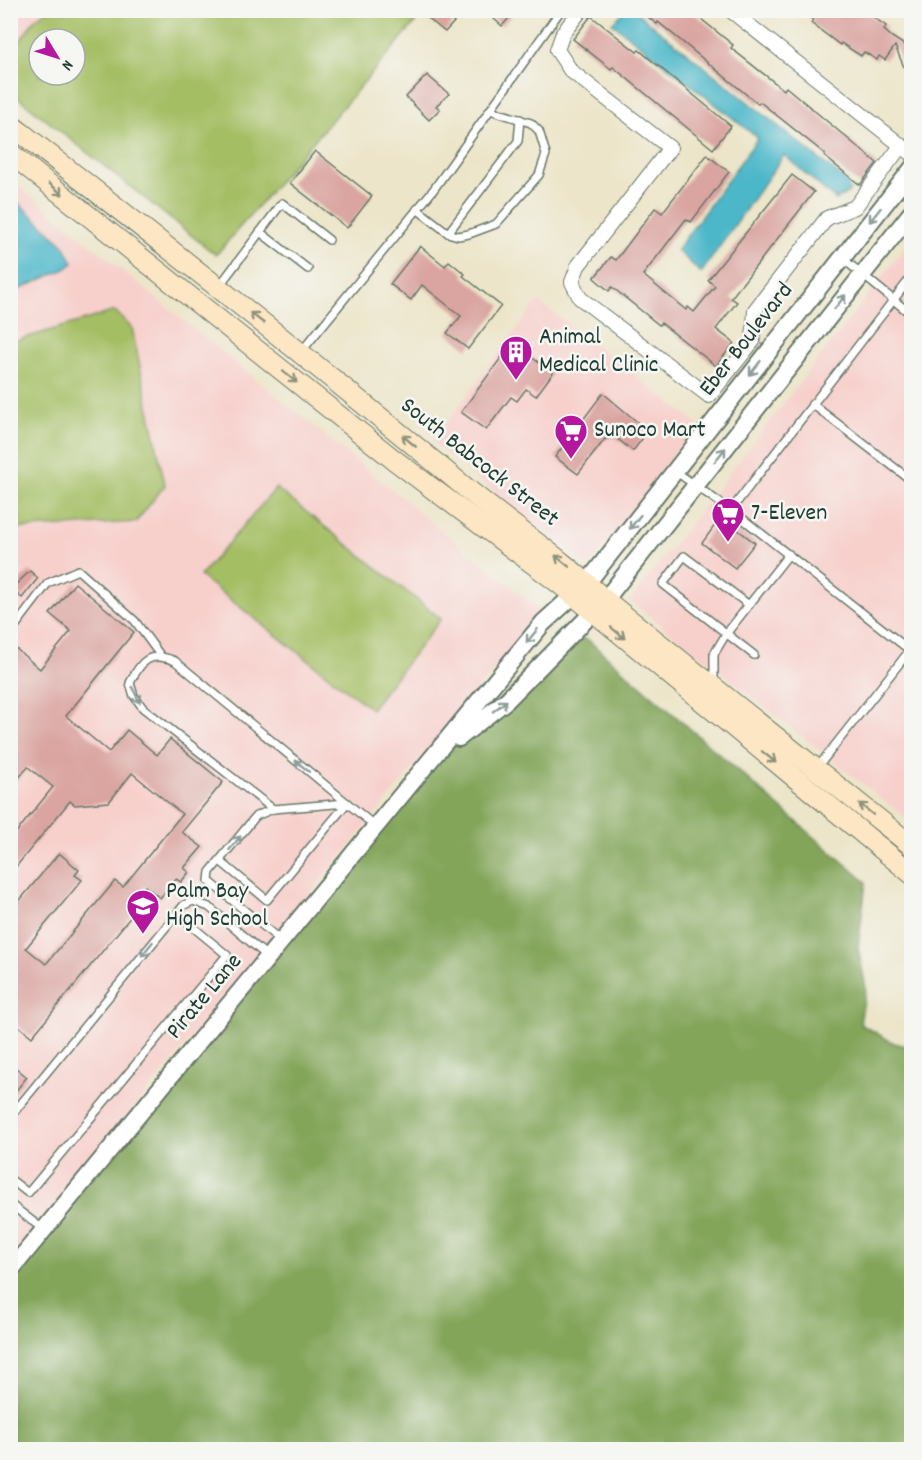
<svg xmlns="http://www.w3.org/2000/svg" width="922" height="1460" font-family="Dekko,sans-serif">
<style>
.built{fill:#f7d0cc}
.green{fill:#a4be64;stroke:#627e4c;stroke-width:1.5;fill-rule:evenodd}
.forest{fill:#83a55a;stroke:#517147;stroke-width:1.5}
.water{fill:#4cb7c9;stroke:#367a7e;stroke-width:1.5}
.building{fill:#daa4a0}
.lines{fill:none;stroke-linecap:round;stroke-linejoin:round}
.service-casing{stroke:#677868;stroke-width:10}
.minor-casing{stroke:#677868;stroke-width:16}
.tertiary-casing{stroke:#677868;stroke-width:20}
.secondary-casing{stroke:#677868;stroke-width:22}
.service{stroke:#fff;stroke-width:7}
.minor{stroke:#fff;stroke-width:14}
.tertiary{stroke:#fff;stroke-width:16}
.secondary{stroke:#fce6c4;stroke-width:20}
.oneway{stroke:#8e927c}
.oneway2{stroke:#8f9e9a}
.labels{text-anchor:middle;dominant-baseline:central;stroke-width:5;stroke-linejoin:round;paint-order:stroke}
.poi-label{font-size:24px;fill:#1f3d34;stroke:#f6f6f2;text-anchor:start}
.street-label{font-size:24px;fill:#1f3d34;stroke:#f6f6f2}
</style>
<rect width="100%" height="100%" fill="#f6f6f2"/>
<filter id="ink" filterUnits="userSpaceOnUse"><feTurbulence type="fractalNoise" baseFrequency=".0167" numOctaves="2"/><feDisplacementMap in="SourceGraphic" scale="12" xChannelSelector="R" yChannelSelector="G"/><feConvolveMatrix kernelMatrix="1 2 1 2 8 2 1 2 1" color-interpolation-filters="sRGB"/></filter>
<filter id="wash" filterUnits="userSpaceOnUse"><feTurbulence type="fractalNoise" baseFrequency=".008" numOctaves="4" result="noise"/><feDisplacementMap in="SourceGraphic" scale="24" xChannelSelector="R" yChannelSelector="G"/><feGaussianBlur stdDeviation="1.35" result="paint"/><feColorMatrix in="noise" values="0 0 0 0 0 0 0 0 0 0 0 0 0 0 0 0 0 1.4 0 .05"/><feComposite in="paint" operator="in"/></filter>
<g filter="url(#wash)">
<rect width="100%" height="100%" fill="#ece5c9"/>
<g class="built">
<path d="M11 11H46L35 19 11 54Z"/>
<path d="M11 180 542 612 11 1258 10 586 23 571 10 562Z"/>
<path d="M911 240V822L630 601Z"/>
<path d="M538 301 698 424 588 567 432 442Z"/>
</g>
<g class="green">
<path d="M46 11H425L216 255 11 92V54L35 19ZM39 39H75V75H39Z"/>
<path d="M115 311 132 328 165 485 136 522 11 529V342Z"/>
<path d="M276 488 441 619 371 709 200 576Z"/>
</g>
<path class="forest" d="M571 636 588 640 866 882 858 948 866 988 860 1024 894 1043 911 1047V1449L11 1450V1271L437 755Z"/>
<g class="water">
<path d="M626 10 635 11 845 180 850 191 836 200 784 155 701 273 677 250 758 138 612 23Z"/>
<path d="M11 200 17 202 64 245 73 263 65 269 11 293Z"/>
</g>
<g id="blocks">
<g class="building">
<path d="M418 10H454L449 18 454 22 445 32Z"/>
<path d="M484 10H516L502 26Z"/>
<path d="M639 10H690L733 45 731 48 784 90 786 87 877 163 860 185 824 156 825 154 760 102 758 104 658 22 657 24Z"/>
<path d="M801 10H838L845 16 849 10H863L886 26 884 30 892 37 912 50V86L895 46 885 60 879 56 877 60 864 52 861 56 841 43 840 45 811 23 813 20Z"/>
<path d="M591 16 637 52 639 50 731 126 713 149 613 67 611 69 573 39Z"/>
<path d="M427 75 449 94 436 106 440 109 429 120 406 97Z"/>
<path d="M315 151 372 196 347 228 290 183Z"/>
<path d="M707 155 729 172 691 222 686 219 643 275 686 310 688 307 694 312 715 286 708 280 792 175 814 192 731 298 737 302 716 329 734 343 716 366 661 323 659 325 612 287 609 291 594 278 611 257 616 260 655 208 662 213Z"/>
<path d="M420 246 445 266 449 261 465 274 463 276 501 306 468 349 447 333 461 316 422 285 411 300 390 284Z"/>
<path d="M512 343 553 373 536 396 526 389 517 401 511 397 486 430 461 412Z"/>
<path d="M603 393 648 431 633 451 615 437 605 439 578 474 555 457Z"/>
<path d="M721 517 755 543 735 568 702 543Z"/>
<path d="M30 571 38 578 22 598 11 589Z"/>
<path d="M75 583 134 632 66 716 109 752 127 730 157 755 170 739 223 782 182 832 202 847 184 868 189 872 181 882 176 879 160 898 145 886 131 903 138 908 32 1037 10 1019V912L59 853 79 870 75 875 82 880 26 948 46 964 115 881 123 887 182 814 132 773 109 802 75 805 70 801 10 874V840L53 787 28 767 10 788V654L15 648 40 669 71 631 50 614Z"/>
<path d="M10 1063 27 1077 10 1098Z"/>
</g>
</g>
</g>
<g filter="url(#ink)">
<use href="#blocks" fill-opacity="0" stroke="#677868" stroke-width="1.5"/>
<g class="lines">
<g class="service-casing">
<g id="service">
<path d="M417 209 448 233 458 236 469 234 496 224 539 175 546 154 539 131 531 123 490 110"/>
<path d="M260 232 308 269"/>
<path d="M448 233 518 141 520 119"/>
<path d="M842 258 912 315"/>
<path d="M220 285 282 203 329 240"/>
<path d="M301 352 434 189 561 10"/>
<path d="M812 404 912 481"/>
<path d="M675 471 743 519 912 652"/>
<path d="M731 510 912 276"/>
<path d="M749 605 684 556 663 584 754 655"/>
<path d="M10 633 48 583 78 570 135 621 160 655"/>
<path d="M714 683V654L726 634 789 554"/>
<path d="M817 768 910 650"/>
<path d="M273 809 143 708 134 696 130 683C141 660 150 651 175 661L375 826"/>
<path d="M220 861 267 900 347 803"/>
<path d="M280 940 209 881 210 872 256 816 273 809 347 803"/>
<path d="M10 1117 184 905 193 901 209 907 267 956"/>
<path d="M10 1179 28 1193 227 955 177 914"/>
<path d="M10 1204 44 1230"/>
</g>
</g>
<g class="minor-casing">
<g id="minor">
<path d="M581 10 563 33 557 50 571 71 670 148 578 266 572 282 580 298 709 396 753 341 755 310 827 218 855 207 901 146"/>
<path d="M730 10 912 154"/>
</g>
</g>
<g class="tertiary-casing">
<g id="tertiary">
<path d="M459 738 507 700 605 600 912 212"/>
<path d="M10 1271 543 623 587 583 912 169"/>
</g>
</g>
<g class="secondary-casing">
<g id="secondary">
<path d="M10 124C162 243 313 361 461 484 509 524 560 557 605 600L912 846"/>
<path d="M10 153 393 459 560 584 912 874"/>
</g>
</g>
<use href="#service" class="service"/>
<use href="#minor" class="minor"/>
<use href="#tertiary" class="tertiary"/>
<use href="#secondary" class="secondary"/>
</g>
<defs><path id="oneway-shaft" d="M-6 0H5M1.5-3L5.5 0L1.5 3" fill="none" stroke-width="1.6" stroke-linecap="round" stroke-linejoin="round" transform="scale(1.5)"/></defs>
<g class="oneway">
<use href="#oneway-shaft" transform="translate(56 189) rotate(39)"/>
<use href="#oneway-shaft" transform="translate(257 318) rotate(-142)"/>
<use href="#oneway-shaft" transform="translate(290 377) rotate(39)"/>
<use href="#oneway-shaft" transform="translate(409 441) rotate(-140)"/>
<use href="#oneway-shaft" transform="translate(562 561) rotate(-141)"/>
<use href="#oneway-shaft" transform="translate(618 633) rotate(39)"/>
<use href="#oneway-shaft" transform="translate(769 757) rotate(39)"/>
<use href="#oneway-shaft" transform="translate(866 809) rotate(-141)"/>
</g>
<g class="oneway2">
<use href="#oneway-shaft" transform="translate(875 215) rotate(128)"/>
<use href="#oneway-shaft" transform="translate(840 302) rotate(-52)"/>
<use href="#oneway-shaft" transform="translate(755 368) rotate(128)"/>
<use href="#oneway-shaft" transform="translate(720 455) rotate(-52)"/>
<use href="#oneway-shaft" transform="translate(635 522) rotate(128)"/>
<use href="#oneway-shaft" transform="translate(532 636) rotate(129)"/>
<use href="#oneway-shaft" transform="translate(136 695) rotate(64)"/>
<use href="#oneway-shaft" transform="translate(500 706) rotate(-38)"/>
<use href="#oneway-shaft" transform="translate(302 766) rotate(-141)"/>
<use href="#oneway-shaft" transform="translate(235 843) rotate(-51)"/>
<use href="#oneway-shaft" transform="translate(147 949) rotate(129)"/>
</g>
</g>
<defs>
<g id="building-pin" transform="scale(1.725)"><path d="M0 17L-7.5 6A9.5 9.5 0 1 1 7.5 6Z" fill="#b5179e" stroke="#f6f6f2"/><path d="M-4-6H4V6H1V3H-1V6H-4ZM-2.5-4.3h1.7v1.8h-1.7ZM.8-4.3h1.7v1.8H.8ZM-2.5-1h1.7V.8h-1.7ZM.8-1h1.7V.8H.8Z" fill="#fff"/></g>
<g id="supermarket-pin" transform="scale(1.725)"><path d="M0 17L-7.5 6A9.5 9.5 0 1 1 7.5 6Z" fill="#b5179e" stroke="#f6f6f2"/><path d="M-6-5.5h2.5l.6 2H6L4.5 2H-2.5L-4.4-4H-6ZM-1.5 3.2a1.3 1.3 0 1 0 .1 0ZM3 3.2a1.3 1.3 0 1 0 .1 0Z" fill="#fff"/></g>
<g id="school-pin" transform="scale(1.725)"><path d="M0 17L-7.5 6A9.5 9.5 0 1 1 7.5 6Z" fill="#b5179e" stroke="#f6f6f2"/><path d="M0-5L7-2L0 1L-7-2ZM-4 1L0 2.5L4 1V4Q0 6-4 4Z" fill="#fff"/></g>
</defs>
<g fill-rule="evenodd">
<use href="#building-pin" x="516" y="352"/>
<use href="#supermarket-pin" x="571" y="431"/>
<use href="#supermarket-pin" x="728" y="514"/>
<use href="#school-pin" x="143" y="906"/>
</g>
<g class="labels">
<g class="poi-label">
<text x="539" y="338">Animal<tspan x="539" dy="28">Medical Clinic</tspan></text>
<text x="594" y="431">Sunoco Mart</text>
<text x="751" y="514">7-Eleven</text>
<text x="166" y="892">Palm Bay<tspan x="166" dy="28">High School</tspan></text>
</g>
<g class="street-label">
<text transform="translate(747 340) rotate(-52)">Eber Boulevard</text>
<text transform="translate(479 463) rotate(38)">South Babcock Street</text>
<text transform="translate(205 997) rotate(-50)">Pirate Lane</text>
</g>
</g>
<rect width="922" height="1460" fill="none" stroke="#f6f6f2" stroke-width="36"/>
<g transform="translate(57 57) rotate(128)"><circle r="28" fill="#f6f6f2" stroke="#a0aca6" stroke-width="1.5"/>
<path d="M0-4.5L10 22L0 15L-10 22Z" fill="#b5179e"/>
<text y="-9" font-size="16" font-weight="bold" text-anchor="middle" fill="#1f3d34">N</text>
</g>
</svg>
